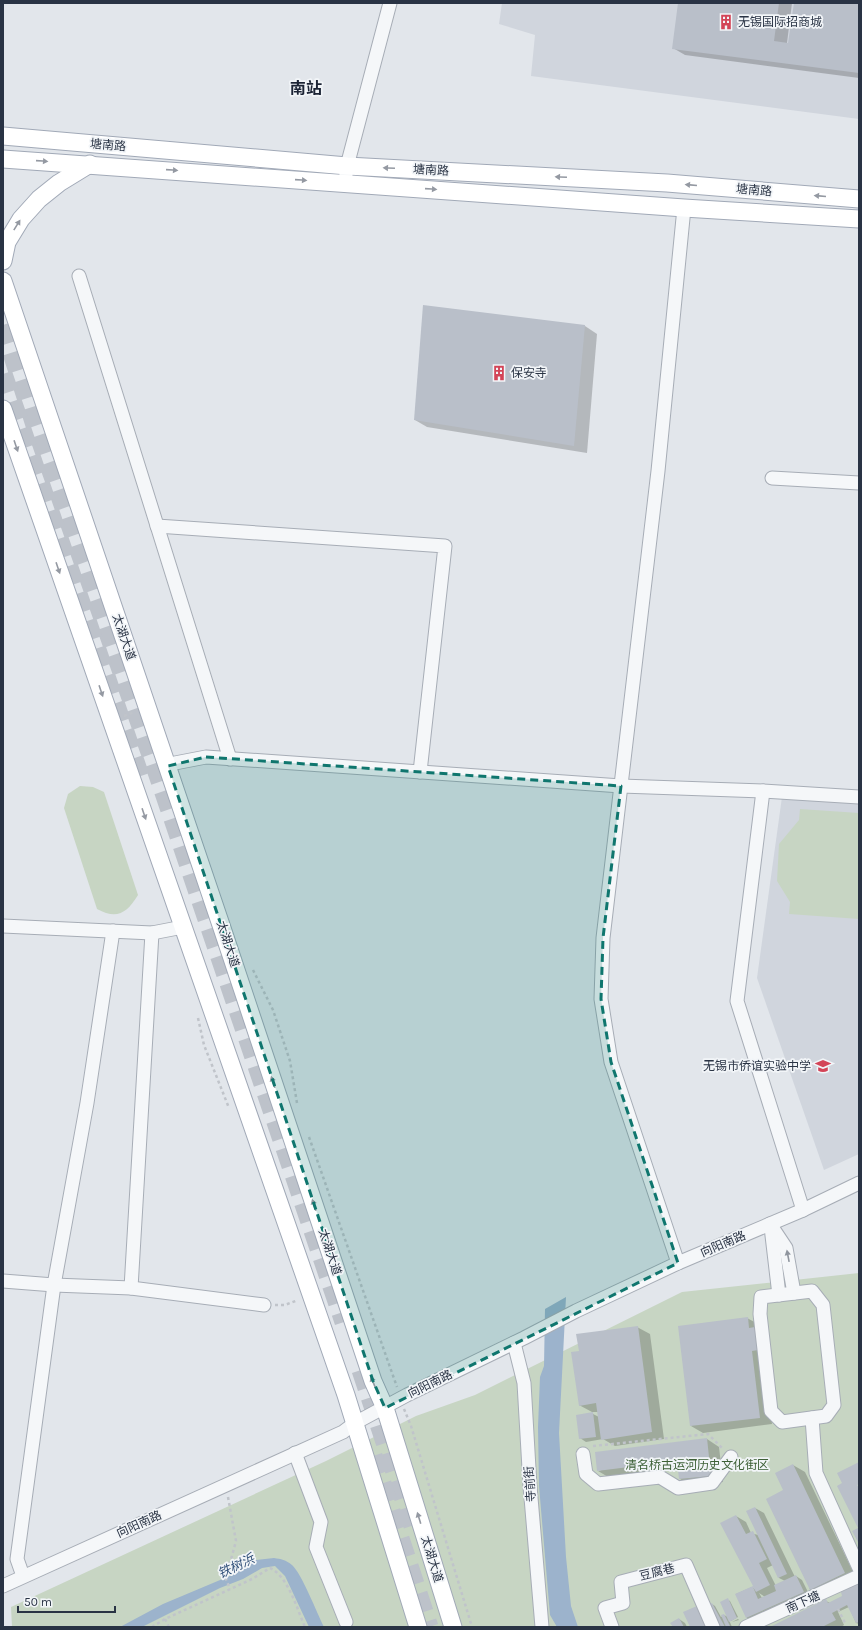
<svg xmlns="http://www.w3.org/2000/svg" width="862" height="1630" font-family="Karla,'Noto Sans SC',sans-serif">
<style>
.built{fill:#d0d5dd}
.green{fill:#c7d5c3}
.water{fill:#9cb3cc}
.shadow{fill:#0003;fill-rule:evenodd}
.building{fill:#b9bfc9}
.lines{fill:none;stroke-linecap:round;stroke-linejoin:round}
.highway-tunnel{stroke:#bdc2ca;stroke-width:19;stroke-dasharray:19 10;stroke-linecap:butt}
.minor-casing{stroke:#a7adb6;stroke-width:15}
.major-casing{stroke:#a1a9b7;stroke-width:19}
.path{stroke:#c0c4ca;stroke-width:2.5;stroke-dasharray:3 3;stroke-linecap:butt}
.minor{stroke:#f5f7f9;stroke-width:13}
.major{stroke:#fff;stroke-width:17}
.oneway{fill:#9499a2}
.oneway2{fill:#8f959e}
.marked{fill:#0f766e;fill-opacity:0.2;stroke:#0f766e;stroke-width:3;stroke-dasharray:8 5;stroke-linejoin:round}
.labels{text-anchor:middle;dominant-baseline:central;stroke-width:3.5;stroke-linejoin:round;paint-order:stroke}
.poi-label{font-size:12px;fill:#293344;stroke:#f2f5f8;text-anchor:start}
.street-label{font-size:12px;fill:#293344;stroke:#f2f5f8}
.park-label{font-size:12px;fill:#3d6036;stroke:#f2f5f8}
.water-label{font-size:13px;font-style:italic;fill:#325179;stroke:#f2f5f8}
.district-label{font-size:16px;font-weight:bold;fill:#1c2435;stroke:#f2f5f8}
</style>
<rect width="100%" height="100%" fill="#e2e6eb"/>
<g class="built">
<path d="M502 3H859V119L531 76 535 35 499 24Z"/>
<path d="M782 797 859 802V1154L824 1170 757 978Z"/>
</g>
<g class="green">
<path d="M80 786 93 787 104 792 138 895C127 913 117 920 97 909L64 808 68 794Z"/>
<path d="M800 809 859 813V919L789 914 790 902 777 881 779 844 799 820Z"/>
<path d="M859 1273V1627H12L11 1607 326 1461 416 1416 475 1395 682 1292Z"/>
</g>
<g class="water">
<path d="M566 1297 559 1433 566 1557 571 1606 578 1627H557L550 1615 539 1486 538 1427 540 1377 544 1366 545 1309Z"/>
<path d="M274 1558C281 1559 286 1560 292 1565 302 1574 317 1613 324 1627H309L285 1576 275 1566 262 1568 243 1579 220 1588 142 1627H120L163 1604 232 1575 243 1565 256 1560Z"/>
</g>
<g class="shadow">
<path d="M679 3H792L787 43 789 44 795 3H859V78L685 55 673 48Z"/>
<path d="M585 326 597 334 587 453 427 427 415 420Z"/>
<path d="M747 1318 760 1325 772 1424 703 1433 691 1426Z"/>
<path d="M637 1327 650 1334 664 1439 615 1446 603 1439 586 1442 580 1438 593 1414 599 1417 598 1412H592L579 1405 580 1352Z"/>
<path d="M707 1439 719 1447 723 1482 692 1486 680 1479 679 1469 610 1478 598 1471Z"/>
<path d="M793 1465 805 1472 857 1580 823 1597 810 1590 784 1491Z"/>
<path d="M755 1508 764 1513 795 1577 796 1576 802 1580 810 1596 753 1621 747 1618 736 1594 752 1587 755 1589 736 1516 746 1522 751 1533 758 1535ZM773 1565 779 1578 785 1581 776 1586 767 1568ZM759 1593 765 1597 762 1598Z"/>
<path d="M859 1584V1624L856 1623 849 1607 838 1612 844 1625 841 1627H772L826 1601 830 1603 844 1596Z"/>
<path d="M728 1600 730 1601 738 1617 731 1621 729 1620 732 1627H719L712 1604 715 1606 721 1617 724 1615 728 1617Z"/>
<path d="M679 1619 685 1623 687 1627H674Z"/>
<path d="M738 1619 739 1620 732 1622Z"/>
</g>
<g class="building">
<path d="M678 3H779L774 41 788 43 794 3H859V73L672 49Z"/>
<path d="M423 305 585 325 574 446 414 420Z"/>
<path d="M748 1317 749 1328 755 1327 758 1350 752 1351 760 1418 690 1426 678 1326Z"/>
<path d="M638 1326 652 1432 601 1440 596 1403 579 1406 571 1352 579 1351 576 1334Z"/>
<path d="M593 1412 596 1437 579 1439 576 1415Z"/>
<path d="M707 1438 711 1476 679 1479 677 1461 597 1471 595 1452Z"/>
<path d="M859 1462V1484L857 1485 859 1488V1544L852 1531 858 1528 837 1486 842 1483 837 1473Z"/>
<path d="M793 1464 845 1573 810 1590 766 1499 783 1490 775 1473Z"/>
<path d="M755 1507 787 1574 778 1578 746 1511Z"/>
<path d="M736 1515 746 1534 753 1531 767 1559 759 1563 770 1585 756 1592 753 1587 758 1599 776 1591 774 1585 796 1575 804 1592 746 1618 735 1594 753 1586 720 1523Z"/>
<path d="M859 1583V1622L856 1623 847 1605 832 1613 836 1620 822 1627H770L826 1599 828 1603 842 1596 841 1592Z"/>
<path d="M728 1598 737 1618 729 1622 720 1602Z"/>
<path d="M712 1603 725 1627H718L707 1606Z"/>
<path d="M697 1606 706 1627H690L683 1612Z"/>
<path d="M724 1614 730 1626 728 1627H726L721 1615Z"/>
<path d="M679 1618 684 1627H673L670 1623Z"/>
</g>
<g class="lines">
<g class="highway-tunnel">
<path d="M3 325 35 425 156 769 344 1322"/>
<path d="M3 374 142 782"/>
<path d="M361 1370 415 1532"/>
<path d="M373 1456 429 1627"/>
</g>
<g class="minor-casing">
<g id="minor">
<path d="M345 183 347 166 390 3"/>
<path d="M79 276 230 759"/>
<path d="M772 478 859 483"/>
<path d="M157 526 445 546 420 772"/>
<path d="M168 766 175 763 206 757 621 786 763 791 859 797"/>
<path d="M763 791 737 1001 803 1210"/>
<path d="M3 926 152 933 183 927"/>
<path d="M770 1224 786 1248 794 1293"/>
<path d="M771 1227 779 1295"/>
<path d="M678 1263 611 1062 601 999 603 938 658 471 684 208"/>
<path d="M3 1281 54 1285 131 1288 264 1305"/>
<path d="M131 1288 152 933"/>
<path d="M812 1291 823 1305 834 1405 826 1416 782 1422 771 1411 760 1314 761 1297Z"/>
<path d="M514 1343 524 1383 530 1486 542 1627"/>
<path d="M812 1418 816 1473 859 1568"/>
<path d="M295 1453 321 1522 316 1547 346 1622"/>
<path d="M583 1454 586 1474 598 1484 660 1477 678 1488 712 1483 731 1457"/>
<path d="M23 1576 17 1559 54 1285 87 1103 113 931"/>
<path d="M3 1586 343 1432 355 1423 407 1395 524 1338 576 1311 678 1263 803 1210 859 1183"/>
<path d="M612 1627 605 1608 623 1603 621 1582 686 1565 713 1627"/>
<path d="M746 1627 859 1576"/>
</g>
</g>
<g class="major-casing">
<g id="major">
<path d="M3 136 347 166 667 183 859 199"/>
<path d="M3 159 684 208 859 219"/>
<path d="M3 261 7 242 21 219 39 199 59 183 90 164"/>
<path d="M3 281 222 928 373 1381 385 1408 453 1627"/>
<path d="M3 409 346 1395 418 1627"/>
</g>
</g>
<g class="path">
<path d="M124 716 135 712"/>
<path d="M253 970 273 1010 290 1061 297 1103"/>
<path d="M198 1018 204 1045 229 1108"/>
<path d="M309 1137 397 1387"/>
<path d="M275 1305H285L298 1300"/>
<path d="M404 1409 411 1426 472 1627"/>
<path d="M593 1446 708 1434 723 1449"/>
<path d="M228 1497 236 1541 230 1563 224 1574 230 1589"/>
<path d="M838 1609 846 1625"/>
<path d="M165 1619 169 1627"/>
<path d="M277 1626V1627"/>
<path d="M152 1627 165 1619 252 1579 270 1568C288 1576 297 1609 305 1627"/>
</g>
<use href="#minor" class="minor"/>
<use href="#major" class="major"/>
</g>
<defs><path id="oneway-solid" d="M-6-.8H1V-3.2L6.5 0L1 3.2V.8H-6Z"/></defs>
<g class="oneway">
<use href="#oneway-solid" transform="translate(42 161) rotate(4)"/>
<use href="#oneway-solid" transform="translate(389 168) rotate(-177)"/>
<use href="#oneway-solid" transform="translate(172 170) rotate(4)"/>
<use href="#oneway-solid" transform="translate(561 177) rotate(-177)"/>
<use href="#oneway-solid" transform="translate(301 180) rotate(4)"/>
<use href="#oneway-solid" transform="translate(691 185) rotate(-175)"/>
<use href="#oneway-solid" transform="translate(431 189) rotate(4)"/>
<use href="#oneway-solid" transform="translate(820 196) rotate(-175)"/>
<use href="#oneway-solid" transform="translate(17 225) rotate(-58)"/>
<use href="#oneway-solid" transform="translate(16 446) rotate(71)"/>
<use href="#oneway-solid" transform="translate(58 568) rotate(71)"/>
<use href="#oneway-solid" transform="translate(101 691) rotate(71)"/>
<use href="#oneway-solid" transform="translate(144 814) rotate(71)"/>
<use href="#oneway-solid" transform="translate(273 1082) rotate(-108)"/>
<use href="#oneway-solid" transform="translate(314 1205) rotate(-108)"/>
<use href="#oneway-solid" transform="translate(373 1382) rotate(-112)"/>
<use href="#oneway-solid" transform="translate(419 1518) rotate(-107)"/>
</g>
<use class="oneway2" href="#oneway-solid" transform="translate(788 1256) rotate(-101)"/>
<path class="marked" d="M206 757 621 786 603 938 601 999 611 1062 678 1263 385 1408 373 1381 168 766Z"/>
<defs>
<g id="building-bare" transform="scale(1.2)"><path d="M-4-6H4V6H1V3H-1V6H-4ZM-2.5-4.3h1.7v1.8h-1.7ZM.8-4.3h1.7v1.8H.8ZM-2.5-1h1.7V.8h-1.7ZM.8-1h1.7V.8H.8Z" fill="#d34457" stroke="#f2f5f8" stroke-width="2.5" paint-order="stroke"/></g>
<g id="school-bare" transform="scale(1.2)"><path d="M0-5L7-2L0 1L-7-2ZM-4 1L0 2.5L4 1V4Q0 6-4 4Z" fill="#d34457" stroke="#f2f5f8" stroke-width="2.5" paint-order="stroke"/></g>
</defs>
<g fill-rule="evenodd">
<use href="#building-bare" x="726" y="22"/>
<use href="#building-bare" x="499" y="373"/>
<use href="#school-bare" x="823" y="1066"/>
</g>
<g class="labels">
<g class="poi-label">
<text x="738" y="22">无锡国际招商城</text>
<text x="511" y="373">保安寺</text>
<text x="811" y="1066" text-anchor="end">无锡市侨谊实验中学</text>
</g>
<g class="street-label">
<text transform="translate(108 145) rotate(5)">塘南路</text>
<text transform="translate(431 170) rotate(3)">塘南路</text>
<text transform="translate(754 190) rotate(5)">塘南路</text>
<text transform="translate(124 637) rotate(71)">太湖大道</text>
<text transform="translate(228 944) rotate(72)">太湖大道</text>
<text transform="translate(723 1244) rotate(-23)">向阳南路</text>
<text transform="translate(330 1252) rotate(72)">太湖大道</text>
<text transform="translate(430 1384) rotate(-26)">向阳南路</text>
<text transform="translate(530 1484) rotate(-94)">寺前街</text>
<text transform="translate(139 1524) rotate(-24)">向阳南路</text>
<text transform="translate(432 1559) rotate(73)">太湖大道</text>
<text transform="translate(657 1572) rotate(-14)">豆腐巷</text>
<text transform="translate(803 1602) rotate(-24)">南下塘</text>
</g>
<g class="park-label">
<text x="697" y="1465">清名桥古运河历史文化街区</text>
</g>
<g class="water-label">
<text transform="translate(236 1566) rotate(-26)">铁树浜</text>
</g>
<g class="district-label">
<text x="306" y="88">南站</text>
</g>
</g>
<rect width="862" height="1630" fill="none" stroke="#293344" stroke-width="8"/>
<path d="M18 1606v6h97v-6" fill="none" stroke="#293344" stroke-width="2"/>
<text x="24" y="1606" font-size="12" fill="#293344" stroke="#f2f5f8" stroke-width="3" paint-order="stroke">50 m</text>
</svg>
